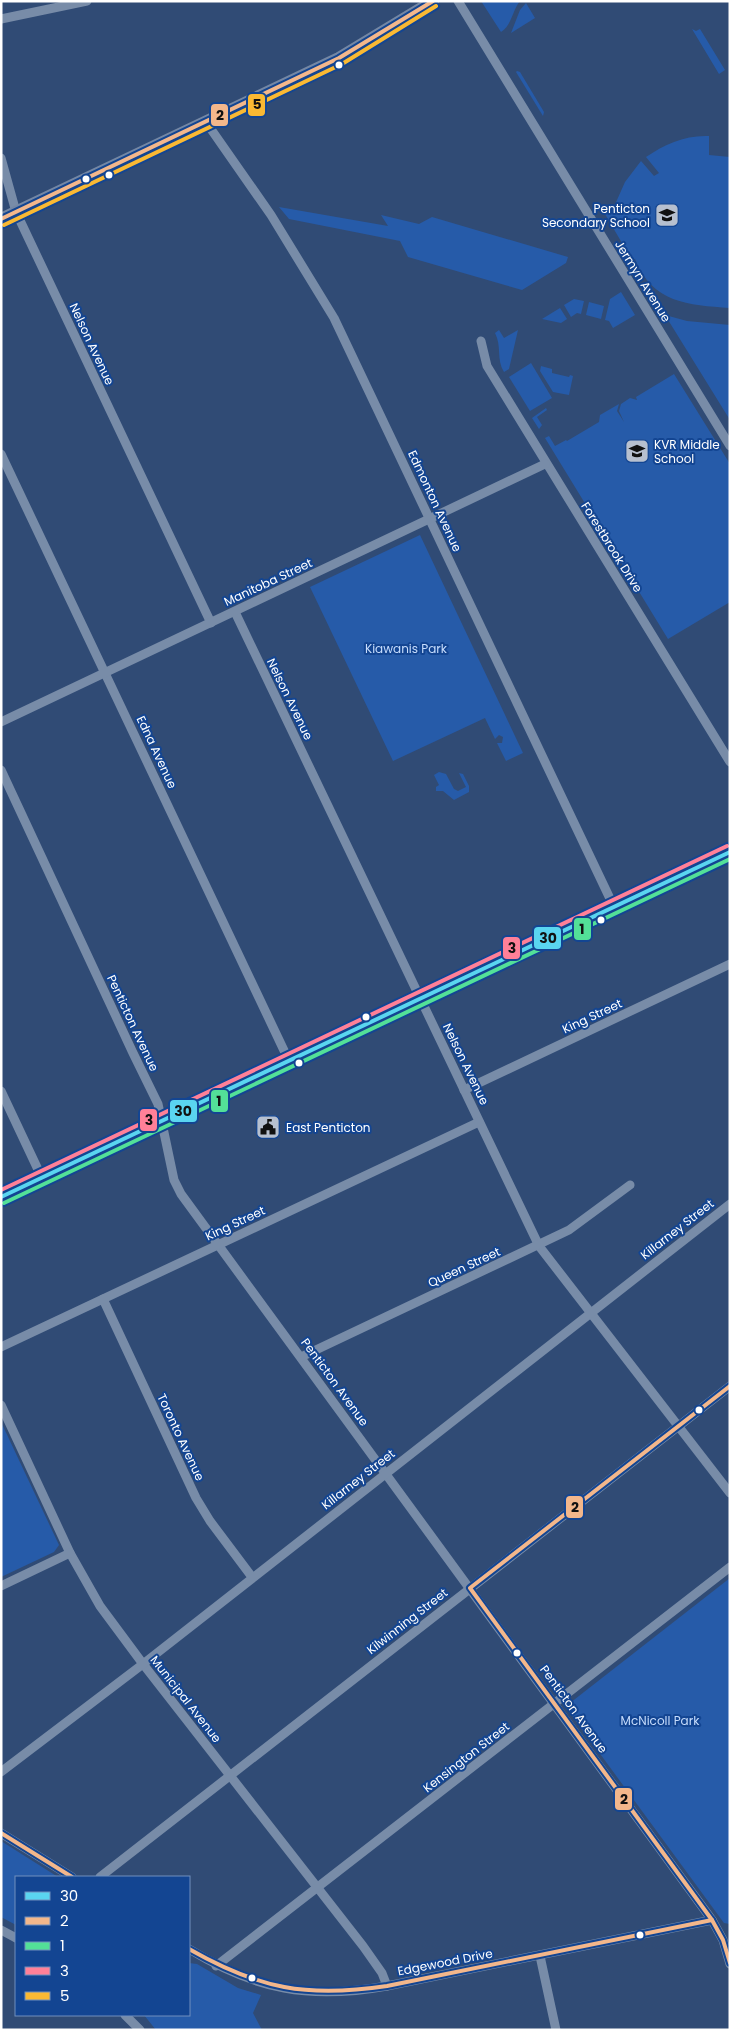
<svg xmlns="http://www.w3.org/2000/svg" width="731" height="2031" font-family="Poppins,sans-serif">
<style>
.green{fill:#265ba9}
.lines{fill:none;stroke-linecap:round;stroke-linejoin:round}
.minor{stroke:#788ca8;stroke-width:9}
.tertiary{stroke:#788ca8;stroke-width:10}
.secondary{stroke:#7487a4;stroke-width:12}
.bus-1-casing{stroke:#134592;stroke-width:8}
.bus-2-casing{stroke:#134592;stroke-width:8}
.bus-3-casing{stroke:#134592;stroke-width:8}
.bus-4-casing{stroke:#134592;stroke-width:8}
.bus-5-casing{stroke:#134592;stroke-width:8}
.bus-1{stroke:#5ad5f0;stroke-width:4}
.bus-2{stroke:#f3b78b;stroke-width:4}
.bus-3{stroke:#53e098;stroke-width:4}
.bus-4{stroke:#ff8098;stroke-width:4}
.bus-5{stroke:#fab933;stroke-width:4}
.bus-dot{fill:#fff;stroke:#134592;stroke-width:2}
.labels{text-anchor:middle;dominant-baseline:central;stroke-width:4;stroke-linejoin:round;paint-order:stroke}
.poi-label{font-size:12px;fill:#fff;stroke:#134592;text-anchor:start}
.street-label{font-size:12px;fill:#fff;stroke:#134592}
.park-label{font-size:12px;fill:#c7ddfd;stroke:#134592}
.line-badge{stroke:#134592;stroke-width:2}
.pale-badge-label{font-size:14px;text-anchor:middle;font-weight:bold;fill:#111}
</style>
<rect width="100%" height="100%" fill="#304b75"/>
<g class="green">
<path d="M481 1H520C512 11 512 25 501 32Z"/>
<path d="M526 3 535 18 511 33 520 10Z"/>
<path d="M692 29 696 31 700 29 725 70 719 74Z"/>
<path d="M517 71 520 72 544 112 543 116 516 72Z"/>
<path d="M709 136V155L730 157V308C688 305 652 303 635 259L632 260 605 214 613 209 625 182 641 161 654 176 659 173 646 157C665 144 685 135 709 136Z"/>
<path d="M279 207 388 226 381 215 419 224 432 217 568 257 566 263 522 290 408 257 400 241 289 219Z"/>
<path d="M621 292 635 315 613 328 609 321 605 320 610 299Z"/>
<path d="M574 299 584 301 581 314 577 313 571 317 564 305Z"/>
<path d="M589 302 604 306 601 319 586 315Z"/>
<path d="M560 308 567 319 561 323 542 319Z"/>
<path d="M665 315 687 321 730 325V420Z"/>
<path d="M499 330 504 338 518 330 509 369 504 372C496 359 502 346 495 333Z"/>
<path d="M531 363 552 398 530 411 509 377Z"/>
<path d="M541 366 552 369V373L569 377 570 375 573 376 569 395 553 392 540 371Z"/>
<path d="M674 374 730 464V602L668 639 545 438 549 436 555 446 566 440 567 441 599 422 600 415 619 404 617 411 624 422 619 411 621 404 630 398 637 400 636 397Z"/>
<path d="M546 408 547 410 537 417 542 425 539 429 532 418Z"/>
<path d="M420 535 523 753 506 761 497 743H502L503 737 499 735 495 739 485 718 393 761 310 587Z"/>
<path d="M439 772 446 774 454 789 458 791 466 787 459 773 463 774 469 786V792L454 800 443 791H436V787L439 785 434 775Z"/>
<path d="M1 1422 59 1545 54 1552 1 1577Z"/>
<path d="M730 1578V1924L724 1923 568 1710 570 1703Z"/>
<path d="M1 1841 58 1877H16V1925L1 1917Z"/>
<path d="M189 1963 197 1964 238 1988 261 1995 253 2013 262 2030H156L144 2015H189Z"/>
</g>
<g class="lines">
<g class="minor">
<path d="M458 1 730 446"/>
<path d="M1 19 87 1"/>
<path d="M206 122 271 215 334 318 614 907"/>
<path d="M1 158 16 212 211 623"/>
<path d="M481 341 487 366 730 762"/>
<path d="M1 454 289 1061"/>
<path d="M235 612 539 1246 730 1493"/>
<path d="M1 722 545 464"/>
<path d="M1 770 133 1053 158 1104 174 1180 181 1194 712 1920 723 1940 730 1964"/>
<path d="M464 1090 730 964"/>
<path d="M1 1091 42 1178"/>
<path d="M103 1299 196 1498 210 1521 252 1577"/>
<path d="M1 1347 479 1122"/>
<path d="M301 1357 569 1230 630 1185"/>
<path d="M1 1405 70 1553 100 1606 143 1664 363 1946 382 1973 387 1986"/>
<path d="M1 1586 70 1553"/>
<path d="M1 1772 143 1664 730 1204"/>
<path d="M1 1833 72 1877"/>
<path d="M100 1877 730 1386"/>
<path d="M1 1930 16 1938"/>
<path d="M189 1949C256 1990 310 2000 387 1986L712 1920"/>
<path d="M540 1956 556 2030"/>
<path d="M216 1966 730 1567"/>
<path d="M125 2015 140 2030"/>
</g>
<path class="tertiary" d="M1 1197 730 852"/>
<path class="secondary" d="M1 219 339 58 433 1"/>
<g class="bus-1-casing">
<path id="bus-1" d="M1 1197 730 852"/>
</g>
<g class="bus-2-casing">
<g id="bus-2">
<path d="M1 219 339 58 433 1"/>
<path d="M730 1386 470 1588 712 1920 723 1940 730 1963"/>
<path d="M1 1833 72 1877"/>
<path d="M189 1949C259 1989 307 1998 387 1986L712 1920"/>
</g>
</g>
<g class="bus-3-casing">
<path id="bus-3" d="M4 1203 730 859"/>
</g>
<g class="bus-4-casing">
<path id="bus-4" d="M1 1190 727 846"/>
</g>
<g class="bus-5-casing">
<path id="bus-5" d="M4 225 342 64 436 6"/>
</g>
<use href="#bus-1" class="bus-1"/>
<use href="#bus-2" class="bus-2"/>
<use href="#bus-3" class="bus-3"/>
<use href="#bus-4" class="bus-4"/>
<use href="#bus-5" class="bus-5"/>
</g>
<defs>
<g id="school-square" transform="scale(1.25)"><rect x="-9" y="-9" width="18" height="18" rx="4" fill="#b7c0cf" stroke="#134592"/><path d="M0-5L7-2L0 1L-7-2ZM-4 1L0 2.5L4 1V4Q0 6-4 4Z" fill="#111"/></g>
<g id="civic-square" transform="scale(1.25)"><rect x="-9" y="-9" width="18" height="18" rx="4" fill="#b7c0cf" stroke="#134592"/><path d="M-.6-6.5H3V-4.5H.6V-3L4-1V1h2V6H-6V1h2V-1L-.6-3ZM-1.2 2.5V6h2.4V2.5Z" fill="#111"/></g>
</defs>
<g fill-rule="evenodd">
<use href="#school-square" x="667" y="215"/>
<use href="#school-square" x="637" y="451"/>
<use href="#civic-square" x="268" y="1127"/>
</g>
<g class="bus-dot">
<circle cx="339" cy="65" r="4.5"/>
<circle cx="109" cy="175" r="4.5"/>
<circle cx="86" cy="179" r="4.5"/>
<circle cx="601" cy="920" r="4.5"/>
<circle cx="366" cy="1017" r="4.5"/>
<circle cx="299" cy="1063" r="4.5"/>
<circle cx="699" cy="1410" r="4.5"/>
<circle cx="517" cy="1653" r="4.5"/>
<circle cx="640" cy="1935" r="4.5"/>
<circle cx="252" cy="1978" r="4.5"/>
</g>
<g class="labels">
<g class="poi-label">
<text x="650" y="208" text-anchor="end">Penticton<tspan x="650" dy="14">Secondary School</tspan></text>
<text x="654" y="444">KVR Middle<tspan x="654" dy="14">School</tspan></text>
<text x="286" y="1127">East Penticton</text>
</g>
<g class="street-label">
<text transform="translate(643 281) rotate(58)">Jermyn Avenue</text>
<text transform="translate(92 344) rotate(65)">Nelson Avenue</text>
<text transform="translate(435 501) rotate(65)">Edmonton Avenue</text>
<text transform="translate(612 547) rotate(58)">Forestbrook Drive</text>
<text transform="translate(268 582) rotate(-25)">Manitoba Street</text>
<text transform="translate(290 699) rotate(64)">Nelson Avenue</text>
<text transform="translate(157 752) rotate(65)">Edna Avenue</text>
<text transform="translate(592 1016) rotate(-25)">King Street</text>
<text transform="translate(133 1023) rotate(65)">Penticton Avenue</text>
<text transform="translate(466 1064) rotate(64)">Nelson Avenue</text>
<text transform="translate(235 1223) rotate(-25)">King Street</text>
<text transform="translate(677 1229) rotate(-38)">Killarney Street</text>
<text transform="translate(464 1267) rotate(-25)">Queen Street</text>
<text transform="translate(335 1382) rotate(54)">Penticton Avenue</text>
<text transform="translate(181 1437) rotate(65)">Toronto Avenue</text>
<text transform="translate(358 1479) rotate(-38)">Killarney Street</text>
<text transform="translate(407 1621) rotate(-38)">Kilwinning Street</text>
<text transform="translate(186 1699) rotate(52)">Municipal Avenue</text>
<text transform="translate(574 1709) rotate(54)">Penticton Avenue</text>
<text transform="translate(466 1757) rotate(-38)">Kensington Street</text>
<text transform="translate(445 1962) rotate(-11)">Edgewood Drive</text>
</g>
<g class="park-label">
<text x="406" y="648">Kiawanis Park</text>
<text x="660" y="1720">McNicoll Park</text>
</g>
</g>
<g class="line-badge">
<rect x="247" y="93" width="19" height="24" rx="5" fill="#fab933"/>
<rect x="210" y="103" width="19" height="24" rx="5" fill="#f3b78b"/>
<rect x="573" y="917" width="19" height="24" rx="5" fill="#53e098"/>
<rect x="533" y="926" width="29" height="24" rx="5" fill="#5ad5f0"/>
<rect x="502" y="936" width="19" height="24" rx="5" fill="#ff8098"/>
<rect x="210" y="1089" width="19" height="24" rx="5" fill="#53e098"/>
<rect x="169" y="1099" width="29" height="24" rx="5" fill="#5ad5f0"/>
<rect x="139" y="1108" width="19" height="24" rx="5" fill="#ff8098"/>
<rect x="565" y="1495" width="19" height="24" rx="5" fill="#f3b78b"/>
<rect x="614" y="1787" width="19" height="24" rx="5" fill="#f3b78b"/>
</g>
<g class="pale-badge-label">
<text x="257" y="109">5</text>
<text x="220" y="120">2</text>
<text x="582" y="934">1</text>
<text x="548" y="943">30</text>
<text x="512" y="953">3</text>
<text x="219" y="1106">1</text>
<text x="183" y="1116">30</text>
<text x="149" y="1125">3</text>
<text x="575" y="1512">2</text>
<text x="624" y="1804">2</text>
</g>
<rect width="731" height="2031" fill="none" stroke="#ffffff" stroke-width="5"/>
<rect x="15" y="1876" width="175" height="140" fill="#134592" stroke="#718fbe"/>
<rect x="25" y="1892" width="25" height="8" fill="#5ad5f0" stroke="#718fbe"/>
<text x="60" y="1901" font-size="15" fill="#ffffff">30</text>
<rect x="25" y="1917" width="25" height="8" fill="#f3b78b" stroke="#718fbe"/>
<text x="60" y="1926" font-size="15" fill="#ffffff">2</text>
<rect x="25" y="1942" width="25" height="8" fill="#53e098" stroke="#718fbe"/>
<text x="60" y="1951" font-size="15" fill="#ffffff">1</text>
<rect x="25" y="1967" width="25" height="8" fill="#ff8098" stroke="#718fbe"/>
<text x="60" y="1976" font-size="15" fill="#ffffff">3</text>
<rect x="25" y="1992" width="25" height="8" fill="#fab933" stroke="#718fbe"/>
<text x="60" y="2001" font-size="15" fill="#ffffff">5</text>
</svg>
